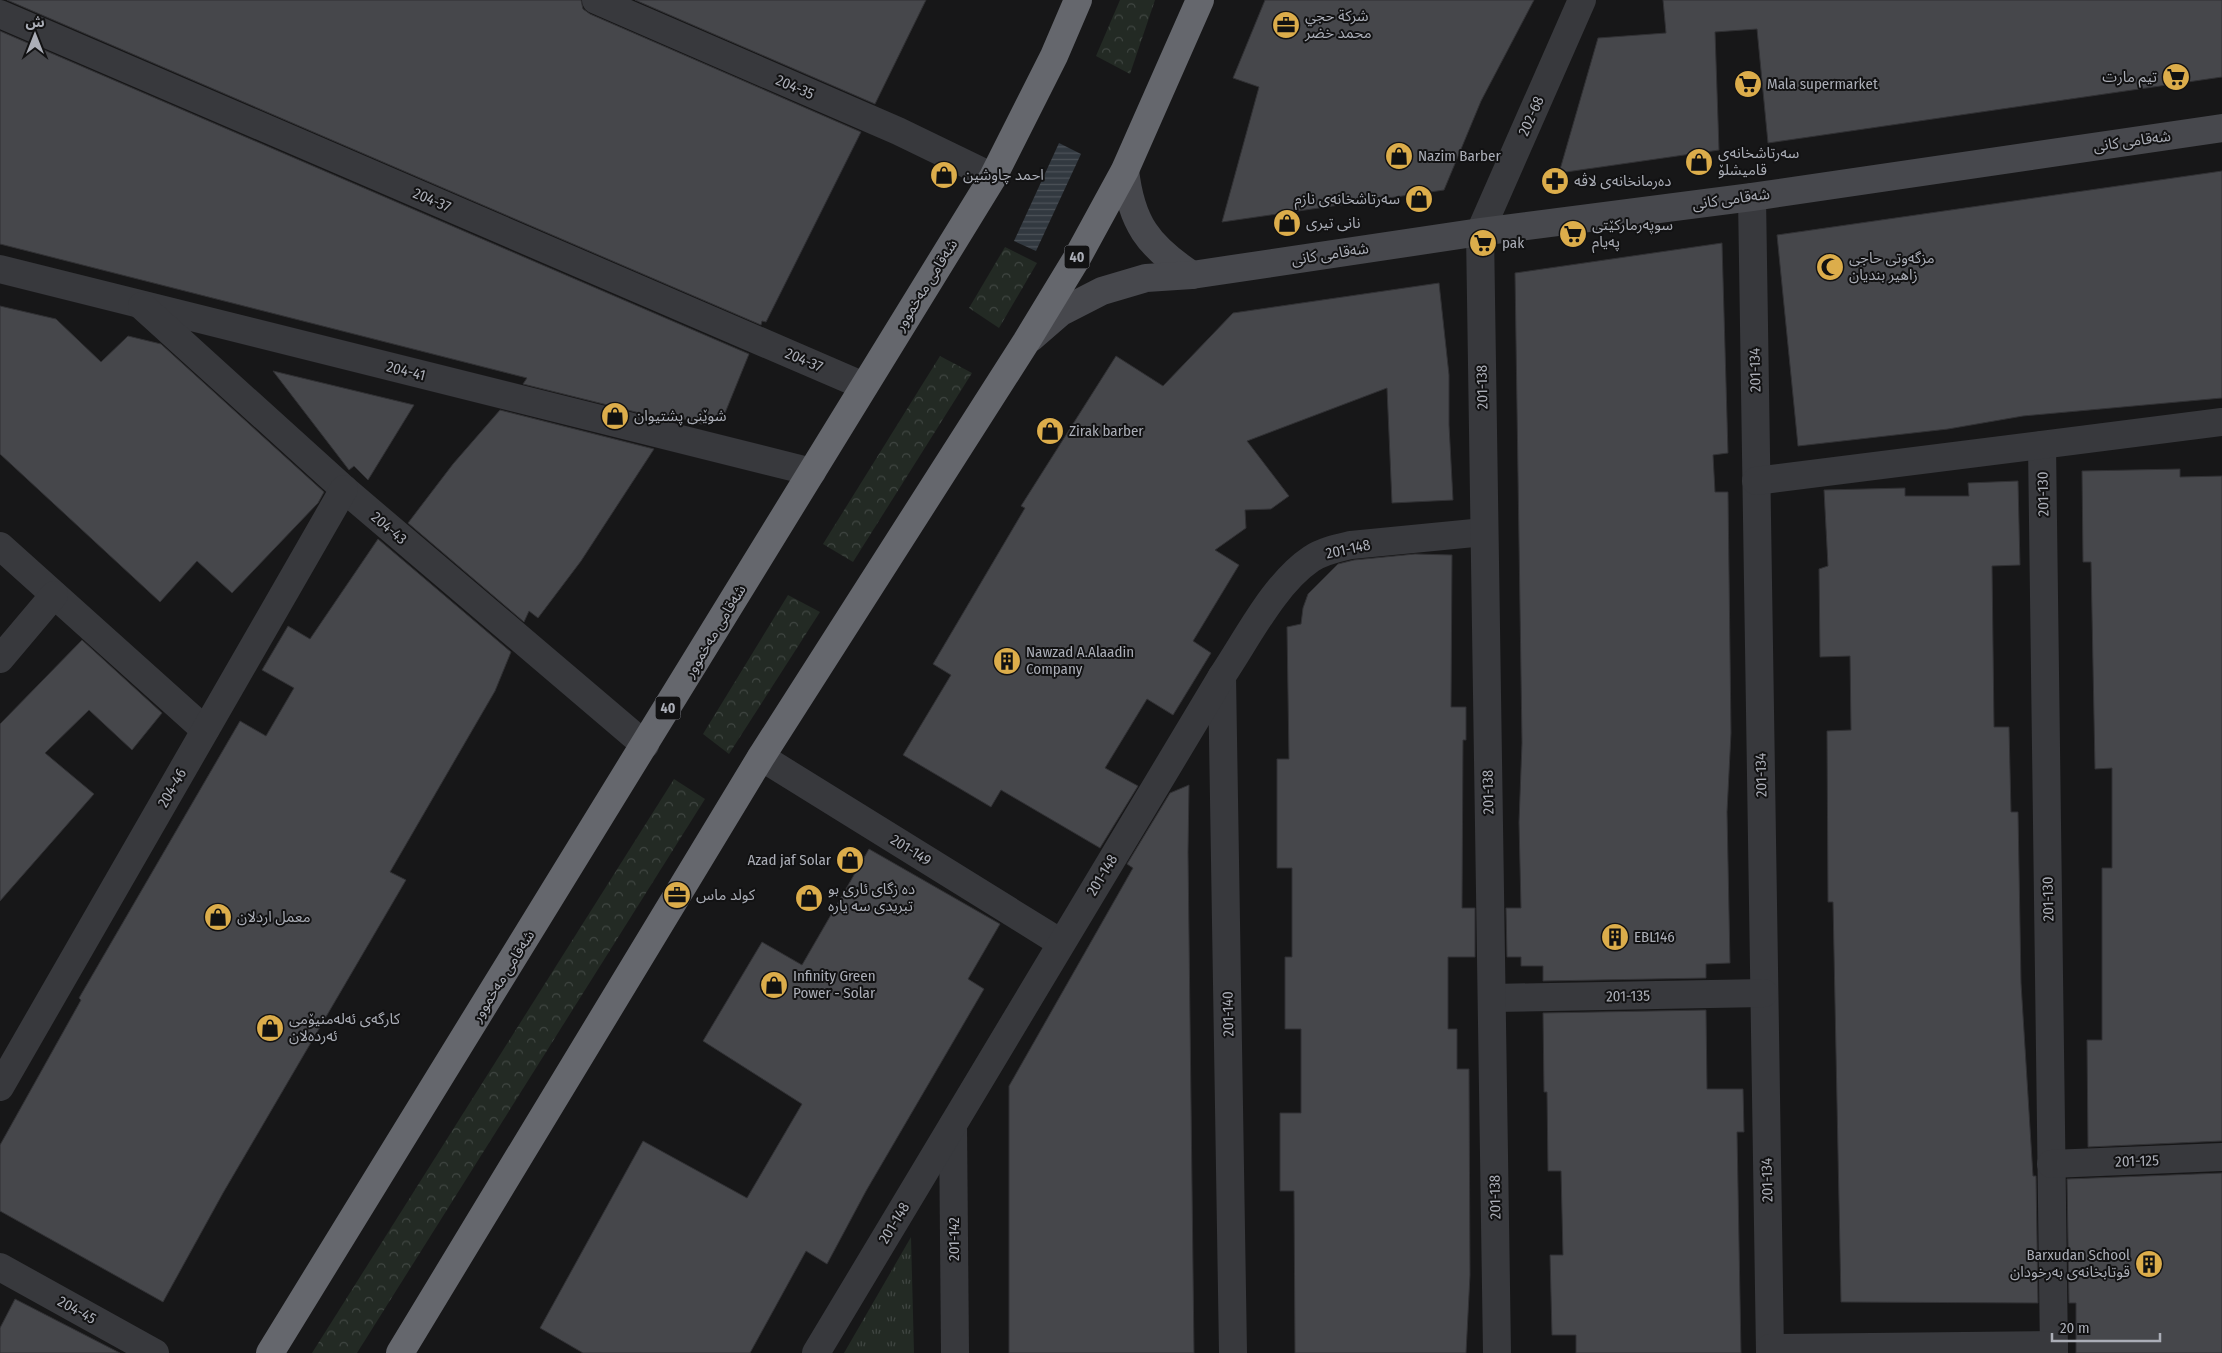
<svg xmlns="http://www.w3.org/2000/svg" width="2222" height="1353" font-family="'Fira Sans Condensed','Noto Sans Arabic',sans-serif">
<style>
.grass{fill:url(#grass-tufts)}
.forest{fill:url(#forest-crowns)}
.water{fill:url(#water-rules)}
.building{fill:#46474b;stroke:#313134}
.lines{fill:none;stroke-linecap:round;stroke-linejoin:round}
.street{stroke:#38393d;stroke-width:28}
.secondary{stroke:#47484d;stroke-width:28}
.highway{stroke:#65676d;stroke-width:28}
.labels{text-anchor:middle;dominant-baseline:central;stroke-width:4;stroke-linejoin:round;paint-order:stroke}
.shield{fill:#121213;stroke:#7d7f86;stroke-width:1}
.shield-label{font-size:14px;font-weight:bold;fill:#abaeb7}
.poi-label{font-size:15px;fill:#abaeb7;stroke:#121213;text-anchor:start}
.street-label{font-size:15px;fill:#abaeb7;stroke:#121213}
</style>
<defs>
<pattern id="grass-tufts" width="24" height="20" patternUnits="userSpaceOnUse" patternTransform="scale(1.25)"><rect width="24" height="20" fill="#232a24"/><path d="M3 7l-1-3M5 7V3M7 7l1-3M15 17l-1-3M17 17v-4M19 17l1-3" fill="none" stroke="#404642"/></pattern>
<pattern id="forest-crowns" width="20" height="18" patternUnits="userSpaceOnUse" patternTransform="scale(1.25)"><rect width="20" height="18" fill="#232a24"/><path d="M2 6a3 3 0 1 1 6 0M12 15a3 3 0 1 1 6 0" fill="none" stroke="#404642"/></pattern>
<pattern id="water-rules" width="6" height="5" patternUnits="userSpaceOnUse" patternTransform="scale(1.25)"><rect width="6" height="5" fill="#323940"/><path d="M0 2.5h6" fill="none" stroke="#4d5359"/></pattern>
</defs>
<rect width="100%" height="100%" fill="#171718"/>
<path class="grass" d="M911 1237 914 1353H844Z"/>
<g class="forest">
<path d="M1120 0H1155L1130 74 1096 56Z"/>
<path d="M1005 247 1037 263 999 328 969 308Z"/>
<path d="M940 356 972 373 853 562 823 544Z"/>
<path d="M788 595 820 612 729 754 703 734Z"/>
<path d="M674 779 705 799 357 1353H312Z"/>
</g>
<path class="water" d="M1059 143 1081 154 1036 251 1014 241Z"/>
<g class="building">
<path d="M7 0H581L583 9 590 14 861 132 766 322 762 321 761 325Z"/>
<path d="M635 0H926L875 104Z"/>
<path d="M1265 0H1534L1481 101 1444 190 1222 222 1259 87 1233 78Z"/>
<path d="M1663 0H2222V77L1768 143 1757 29 1715 32 1719 150 1559 173 1598 38 1666 33Z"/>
<path d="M0 31 749 354 725 413 705 425 675 417 672 421 523 384 527 378 0 244Z"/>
<path d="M2222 171V398L2023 416 1948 429 1798 446 1777 235Z"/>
<path d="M1722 243 1728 453 1713 455 1715 492H1728L1731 733 1727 812 1730 963 1706 964V978L1543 981V966H1521V957H1507L1506 908H1521L1519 822 1522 743 1515 273Z"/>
<path d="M1439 283 1449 375V425L1453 500 1392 503 1387 388 1247 441 1289 496 1271 509 1245 510 1246 528 1215 550 1239 565 1193 641 1211 653 1173 715 1147 699 1105 768 1138 786 1100 848 1001 790 991 807 903 755 951 675 933 664 1025 508 1021 506 1116 356 1163 386 1233 313Z"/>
<path d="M0 306 56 319 101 362 128 336 161 344 324 492 318 503 232 593 197 561 160 602 0 454Z"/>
<path d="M273 371 414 405 368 480 354 466 349 470Z"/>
<path d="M500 410 654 449 581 561 538 618 529 611 524 622 408 523 453 464Z"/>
<path d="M2180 469V477L2222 476V1141L2088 1147 2087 1040H2102V868H2112V768L2095 769 2091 562H2083L2082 471Z"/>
<path d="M2018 481 2020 565 1992 566 1994 727H2009L2011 812H2018L2021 983 2033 1176H2036L2038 1303 1841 1302 1833 902H1828L1827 731 1851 730 1850 656 1820 657 1819 569 1828 566 1824 490 1905 488V496H1969L1968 483Z"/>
<path d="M378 539 511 652 495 691 390 872 406 880 223 1193 163 1302 0 1211V1145L81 1000 79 998 240 721 266 736 294 688 262 670 288 626 310 639Z"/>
<path d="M1415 554 1452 555 1451 707H1466V740H1463L1462 908H1475V957H1448V1029H1457V1069H1469L1470 1275 1466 1353H1295L1294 1191H1280V1113H1301V1029H1285V957H1292V868H1277V759H1289L1287 627 1301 624 1303 608 1308 594 1338 564 1354 560Z"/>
<path d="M82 640 162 713 132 750 89 710 45 753 94 794 0 901V724Z"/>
<path d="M1189 785 1188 852 1194 1353H1009V1086L1133 868 1127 864 1170 793Z"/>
<path d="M869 849 1000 924 968 979 984 989 866 1191 827 1264 806 1251 750 1353H583L540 1328 643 1141 747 1198 802 1104 703 1041 762 942 802 965Z"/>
<path d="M1706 1010 1707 1089H1743L1744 1132H1737L1741 1353H1576V1335H1552L1550 1255H1563L1561 1171H1548L1547 1092H1544L1543 1013Z"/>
<path d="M2222 1173V1353H2076V1303H2069L2067 1179Z"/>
<path d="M15 1299 120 1353H0V1328Z"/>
</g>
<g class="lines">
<g class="street">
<path d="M596 0 898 131 993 177"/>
<path d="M0 14 864 386"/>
<path d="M1752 197 1770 1353"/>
<path d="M0 269 812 472"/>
<path d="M142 306 344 489 645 745"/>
<path d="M2042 445 2054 1353"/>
<path d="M1756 481 2222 422"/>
<path d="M0 546 205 730"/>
<path d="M0 659 54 595"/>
<path d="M1222 676 1233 1353"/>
<path d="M761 757 1061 943"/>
<path d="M1492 998 1764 993"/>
<path d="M0 1087 344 489"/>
<path d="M953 1125 955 1353"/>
<path d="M2051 1164 2222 1157"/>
<path d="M0 1267 155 1353"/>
<path d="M1770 1348 2054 1345"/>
<path d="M816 1353 1222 676C1247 639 1274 584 1311 559 1323 551 1338 548 1351 545L1484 532"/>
<path d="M1497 1353 1480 232 1582 0"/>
</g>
<g class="secondary">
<path d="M1125 170C1131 223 1148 246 1192 275"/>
<path d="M1031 338 1061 312 1102 291 1146 278 1192 275 1480 232 1752 197 2222 128"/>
</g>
<g class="highway">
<path d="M270 1353 993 177 1054 56 1078 0"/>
<path d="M400 1353 761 757 1026 342 1077 258 1125 170 1200 0"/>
</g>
</g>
<defs>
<g id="office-disc" transform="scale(1.4375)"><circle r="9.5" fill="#dcad4b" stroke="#121213"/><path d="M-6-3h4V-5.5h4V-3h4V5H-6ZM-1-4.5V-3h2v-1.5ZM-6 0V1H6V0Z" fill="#111"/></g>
<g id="supermarket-disc" transform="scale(1.4375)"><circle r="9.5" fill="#dcad4b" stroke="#121213"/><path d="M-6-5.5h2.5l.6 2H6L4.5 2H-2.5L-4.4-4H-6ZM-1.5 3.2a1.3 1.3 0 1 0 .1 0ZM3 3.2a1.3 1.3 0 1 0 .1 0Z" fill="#111"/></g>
<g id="shop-disc" transform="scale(1.4375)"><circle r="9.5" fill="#dcad4b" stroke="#121213"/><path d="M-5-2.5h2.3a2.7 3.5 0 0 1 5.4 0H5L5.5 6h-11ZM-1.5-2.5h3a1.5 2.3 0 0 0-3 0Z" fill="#111"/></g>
<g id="pharmacy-disc" transform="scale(1.4375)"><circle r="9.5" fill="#dcad4b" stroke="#121213"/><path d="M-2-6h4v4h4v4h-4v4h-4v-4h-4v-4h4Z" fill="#111"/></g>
<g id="mosque-disc" transform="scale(1.4375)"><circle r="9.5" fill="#dcad4b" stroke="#121213"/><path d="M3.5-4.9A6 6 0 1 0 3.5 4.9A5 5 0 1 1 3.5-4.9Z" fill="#111"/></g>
<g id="building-disc" transform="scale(1.4375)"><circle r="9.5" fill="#dcad4b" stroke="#121213"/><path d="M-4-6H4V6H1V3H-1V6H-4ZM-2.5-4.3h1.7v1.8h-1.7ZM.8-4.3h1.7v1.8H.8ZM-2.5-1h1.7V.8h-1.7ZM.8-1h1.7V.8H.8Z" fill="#111"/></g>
</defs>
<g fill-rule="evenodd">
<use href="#office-disc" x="1286" y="25"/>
<use href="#supermarket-disc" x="2176" y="77"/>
<use href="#supermarket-disc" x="1748" y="84"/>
<use href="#shop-disc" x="1399" y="156"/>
<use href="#shop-disc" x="1699" y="162"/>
<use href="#shop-disc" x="944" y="175"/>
<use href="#pharmacy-disc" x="1555" y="181"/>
<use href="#shop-disc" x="1419" y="199"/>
<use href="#shop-disc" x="1287" y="223"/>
<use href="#supermarket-disc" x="1573" y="234"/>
<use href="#supermarket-disc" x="1483" y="243"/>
<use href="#mosque-disc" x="1830" y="267"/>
<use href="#shop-disc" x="615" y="416"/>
<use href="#shop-disc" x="1050" y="431"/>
<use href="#building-disc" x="1007" y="661"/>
<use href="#shop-disc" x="850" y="860"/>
<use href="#office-disc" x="677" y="895"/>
<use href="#shop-disc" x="809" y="898"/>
<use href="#shop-disc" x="218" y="917"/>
<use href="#building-disc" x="1615" y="937"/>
<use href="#shop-disc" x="774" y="985"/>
<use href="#shop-disc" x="270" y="1028"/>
<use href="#building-disc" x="2149" y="1264"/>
</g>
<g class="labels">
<g class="shield">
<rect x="1064.5" y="245.5" width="25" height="23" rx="4"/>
<rect x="655.5" y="696.5" width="25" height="23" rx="4"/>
</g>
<g class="shield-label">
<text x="1077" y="257">40</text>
<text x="668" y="708">40</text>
</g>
<g class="poi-label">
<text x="1305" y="16">شركة حجي<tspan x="1305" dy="17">محمد خضر</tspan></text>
<text x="2157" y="77" text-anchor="end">تيم مارت</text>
<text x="1767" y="84">Mala supermarket</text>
<text x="1718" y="153">سەرتاشخانەی<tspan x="1718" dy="17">قامیشلۆ</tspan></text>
<text x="1418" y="156">Nazim Barber</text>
<text x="963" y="175">احمد چاوشين</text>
<text x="1574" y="181">دەرمانخانەی لاڤە</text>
<text x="1400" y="199" text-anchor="end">سەرتاشخانەی نازم</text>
<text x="1306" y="223">نانی تیری</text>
<text x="1592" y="225">سوپەرماركێتی<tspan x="1592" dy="17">پەیام</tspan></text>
<text x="1502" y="243">pak</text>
<text x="1849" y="258">مزگەوتی حاجی<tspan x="1849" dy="17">زاهیر بندیان</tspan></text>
<text x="634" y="416">شوێنی پشتیوان</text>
<text x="1069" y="431">Zirak barber</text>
<text x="1026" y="652">Nawzad A.Alaadin<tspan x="1026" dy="17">Company</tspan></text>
<text x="831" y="860" text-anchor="end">Azad jaf Solar</text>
<text x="828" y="889">ده زگاى ئاری بو<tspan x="828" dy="17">تبریدی سە یارە</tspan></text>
<text x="696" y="895">كولد ماس</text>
<text x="237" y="917">معمل اردلان</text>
<text x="1634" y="937">EBL146</text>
<text x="793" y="976">Infinity Green<tspan x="793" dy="17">Power - Solar</tspan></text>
<text x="289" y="1019">کارگەی ئەلەمنیۆمی<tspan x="289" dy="17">ئەردەلان</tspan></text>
<text x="2130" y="1255" text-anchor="end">Barxudan School<tspan x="2130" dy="17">قوتابخانەی بەرخودان</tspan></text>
</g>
<g class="street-label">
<text transform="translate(795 87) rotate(23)">204-35</text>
<text transform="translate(1531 116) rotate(-66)">202-68</text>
<text transform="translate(2132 141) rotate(-8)">شەقامی کانی</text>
<text transform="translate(1731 199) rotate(-8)">شەقامی کانی</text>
<text transform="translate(432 200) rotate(23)">204-37</text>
<text transform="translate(1330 254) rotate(-9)">شەقامی کانی</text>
<text transform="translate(926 285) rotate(-58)">شەقامی مەخموور</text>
<text transform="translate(804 360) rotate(23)">204-37</text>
<text transform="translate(1755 370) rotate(-91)">201-134</text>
<text transform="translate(406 371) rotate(14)">204-41</text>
<text transform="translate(1482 387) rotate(-91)">201-138</text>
<text transform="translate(2043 494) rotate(-91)">201-130</text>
<text transform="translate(389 528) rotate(40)">204-43</text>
<text transform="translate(1348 549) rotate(-12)">201-148</text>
<text transform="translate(715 631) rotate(-59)">شەقامی مەخموور</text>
<text transform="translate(1761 775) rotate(-91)">201-134</text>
<text transform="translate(172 788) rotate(-60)">204-46</text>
<text transform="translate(1488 792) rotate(-91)">201-138</text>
<text transform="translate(911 850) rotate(32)">201-149</text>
<text transform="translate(1102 875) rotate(-59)">201-148</text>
<text transform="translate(2048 899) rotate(-91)">201-130</text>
<text transform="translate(503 976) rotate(-58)">شەقامی مەخموور</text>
<text transform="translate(1628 996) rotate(-1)">201-135</text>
<text transform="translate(1228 1014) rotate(-91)">201-140</text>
<text transform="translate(2137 1161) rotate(-2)">201-125</text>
<text transform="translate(1767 1180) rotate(-91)">201-134</text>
<text transform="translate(1495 1197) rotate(-91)">201-138</text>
<text transform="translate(894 1223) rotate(-59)">201-148</text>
<text transform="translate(954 1239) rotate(-90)">201-142</text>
<text transform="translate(77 1310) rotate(29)">204-45</text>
</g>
</g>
<g transform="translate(35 35)" stroke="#121213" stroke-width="4" paint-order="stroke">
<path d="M0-4L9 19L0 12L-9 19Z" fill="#abaeb7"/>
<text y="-8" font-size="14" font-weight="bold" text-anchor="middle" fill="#abaeb7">ش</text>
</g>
<path d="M2052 1333v8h108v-8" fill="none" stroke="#abaeb7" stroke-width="2.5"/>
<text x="2060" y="1333" font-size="15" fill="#abaeb7" stroke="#121213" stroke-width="4" paint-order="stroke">20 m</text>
</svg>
